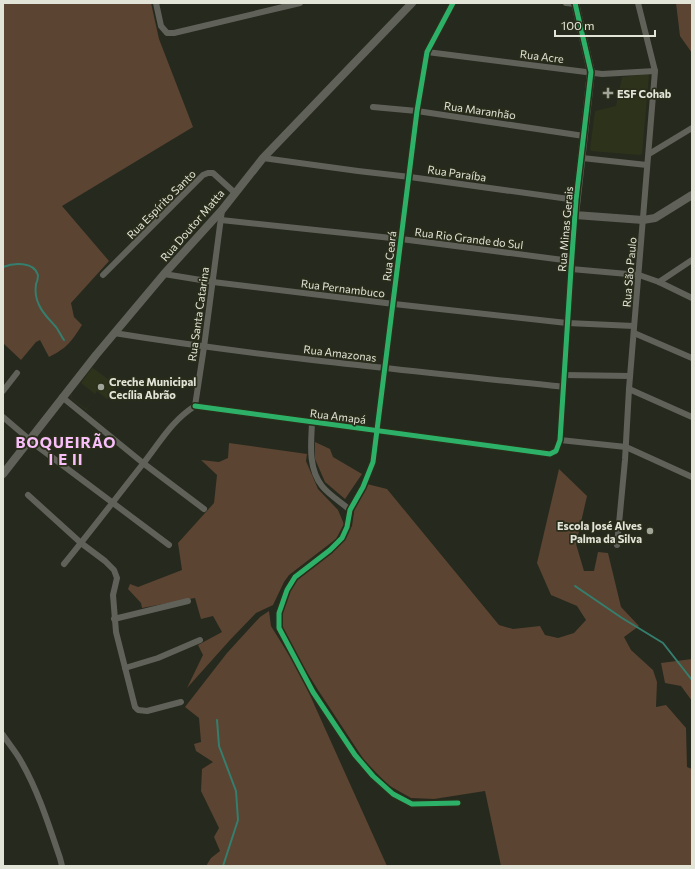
<svg xmlns="http://www.w3.org/2000/svg" width="695" height="869" font-family="Commissioner,sans-serif">
<style>
.built{fill:#2d321b}
.green{fill:#5b4431}
.lines{fill:none;stroke-linecap:round;stroke-linejoin:round}
.stream{stroke:#357e6e;stroke-width:2}
.minor{stroke:#60625a;stroke-width:6}
.tertiary{stroke:#60625a;stroke-width:8}
.cycleway-casing{stroke:#292d1a;stroke-width:8}
.cycleway{stroke:#2db169;stroke-width:5}
.poi-dot{fill:#a0a397;stroke:#292d1a;stroke-width:1.5}
.labels{text-anchor:middle;dominant-baseline:central;stroke-width:3.5;stroke-linejoin:round;paint-order:stroke}
.street-label{font-size:11px;fill:#e2e4d8;stroke:#292d1a}
.poi-label{font-size:11px;font-weight:bold;fill:#e2e4d8;stroke:#292d1a;text-anchor:start}
.district-label{font-size:15px;font-weight:bold;letter-spacing:1px;fill:#f9bffa;stroke:#292d1a}
</style>
<rect width="100%" height="100%" fill="#26291e"/>
<g class="built">
<path d="M648 74 649 76 642 154 639 155 591 151 590 149 595 111 616 106 622 77Z"/>
<path d="M90 366 108 379 111 375 119 382 107 399 97 391 95 394 81 383 92 368 90 367 71 392 72 398 86 409 98 395 86 410 71 398 70 392Z"/>
</g>
<g class="green">
<path d="M3 3H151L159 39 193 127 62 206 109 261 71 303 74 317 82 325C71 342 67 348 49 357L40 340 36 342 21 360 3 343Z"/>
<path d="M676 3H692V53L680 36Z"/>
<path d="M315 442 330 449 333 457 362 474 345 499 325 482 315 459Z"/>
<path d="M229 443 307 454 306 461 318 489 338 510 344 524 336 539 289 575 284 582 273 605 256 613 230 640 187 688 203 655 198 645 222 632 213 616 201 619 195 598 142 608 141 603 128 589 130 584 138 587 182 570 178 543 214 503 217 475 201 460 219 462 228 458Z"/>
<path d="M559 469 587 496 576 544 584 571H594L598 552 608 553 621 607 639 626 624 637 631 650 653 670 657 682 656 707 666 705 686 728 687 767 692 769V866H501L485 791 434 799 411 798 388 785 364 760 318 690 284 635 282 625V612L294 579 341 544 352 526 355 505 367 484 387 489 499 625 513 629 540 626 545 635 558 638 574 633 586 620 577 606 551 595 537 563Z"/>
<path d="M269 611 271 626 300 673 387 866H206L211 858 220 851 214 837 219 828 201 791 202 769 213 762 196 751 194 744 201 742 199 718 185 707 227 653 260 617Z"/>
<path d="M692 659V701L681 686 665 683 661 663Z"/>
</g>
<g class="lines">
<g class="stream">
<path d="M3 267C13 263 34 261 38 275 38 278 37 282 36 284 35 291 36 299 39 305 43 314 50 320 56 327 59 331 61 336 64 340"/>
<path d="M575 586 622 618 663 643 692 680"/>
<path d="M217 720 219 746 236 791 238 820 223 866"/>
</g>
<g class="minor">
<path d="M156 3 161 26 167 33H174L300 3"/>
<path d="M453 3 427 52 417 111 373 462 363 487 350 510 347 527 342 538 330 550 295 577 287 590 279 613V628L313 692 355 755 373 776 393 794 412 804 458 803"/>
<path d="M566 3 576 4"/>
<path d="M427 52 602 74 655 71"/>
<path d="M373 107 417 111 584 136"/>
<path d="M649 154 692 128"/>
<path d="M263 158 358 171 410 177 576 200"/>
<path d="M582 158 647 165"/>
<path d="M221 220 401 239 571 261"/>
<path d="M571 269 639 275 659 282 692 298"/>
<path d="M164 274 213 282 394 304 567 323 634 326"/>
<path d="M103 275 203 175 208 173H213L235 193"/>
<path d="M659 282 692 260"/>
<path d="M114 333C263 357 414 371 564 387"/>
<path d="M634 333 692 358"/>
<path d="M564 375 630 376"/>
<path d="M629 389 692 417"/>
<path d="M3 391 17 373"/>
<path d="M62 397 143 463 204 509"/>
<path d="M195 406 550 454C557 452 558 447 560 440L575 215"/>
<path d="M3 417 37 446 169 545"/>
<path d="M312 423C311 444 308 468 322 486 328 494 342 503 350 510"/>
<path d="M560 440 626 447 692 477"/>
<path d="M28 495 81 543 105 561 114 570 117 578 113 595 116 632 135 707 138 710 147 711 181 702"/>
<path d="M617 545 625 460 629 389 655 71 638 3"/>
<path d="M64 564C90 532 116 498 142 465 159 444 171 421 195 406L204 347 222 210"/>
<path d="M114 619 188 601"/>
<path d="M125 668 158 658 200 640"/>
<path d="M3 735C9 744 17 753 22 763 39 793 49 826 60 858L62 866"/>
</g>
<g class="tertiary">
<path d="M575 3 591 72 575 215 643 220 655 218 692 195"/>
<path d="M3 474 96 355 164 274 222 210 263 158 412 3"/>
</g>
<g class="cycleway-casing">
<g id="cycleway">
<path d="M453 3 427 52 417 111 373 462 363 487 350 510 347 527 342 538 330 550 295 577 287 590 279 613V628L313 692 355 755 373 776 393 794 412 804 458 803"/>
<path d="M195 406 550 454 556 451 560 440 571 269 576 200 591 72 575 3"/>
</g>
</g>
<use href="#cycleway" class="cycleway"/>
</g>
<g class="poi-dot">
<path d="M606 87h4v4h4v4h-4v4h-4v-4h-4v-4h4z"/>
<circle cx="101" cy="387" r="4"/>
<circle cx="650" cy="531" r="4"/>
</g>
<g class="labels">
<g class="street-label">
<text transform="translate(542 56) rotate(7)">Rua Acre</text>
<text transform="translate(480 110) rotate(8)">Rua Maranhão</text>
<text transform="translate(457 173) rotate(8)">Rua Paraíba</text>
<text transform="translate(161 204) rotate(-45)">Rua Espírito Santo</text>
<text transform="translate(192 225) rotate(-49)">Rua Doutor Matta</text>
<text transform="translate(565 229) rotate(-85)">Rua Minas Gerais</text>
<text transform="translate(469 238) rotate(7)">Rua Rio Grande do Sul</text>
<text transform="translate(389 256) rotate(-83)">Rua Ceará</text>
<text transform="translate(629 272) rotate(-85)">Rua São Paulo</text>
<text transform="translate(343 288) rotate(7)">Rua Pernambuco</text>
<text transform="translate(198 314) rotate(-82)">Rua Santa Catarina</text>
<text transform="translate(340 353) rotate(7)">Rua Amazonas</text>
<text transform="translate(338 416) rotate(7)">Rua Amapá</text>
</g>
<g class="poi-label">
<text x="617" y="93">ESF Cohab</text>
<text x="109" y="381">Creche Municipal<tspan x="109" dy="13">Cecília Abrão</tspan></text>
<text x="642" y="525" text-anchor="end">Escola José Alves<tspan x="642" dy="13">Palma da Silva</tspan></text>
</g>
<g class="district-label">
<text x="66" y="442">BOQUEIRÃO<tspan x="66" dy="17">I E II</tspan></text>
</g>
</g>
<rect width="695" height="869" fill="none" stroke="#e2e4d8" stroke-width="8"/>
<path d="M555 30v6h100v-6" fill="none" stroke="#e2e4d8" stroke-width="2"/>
<text x="561" y="30" font-size="12" fill="#e2e4d8" stroke="#292d1a" stroke-width="3" paint-order="stroke">100 m</text>
</svg>
